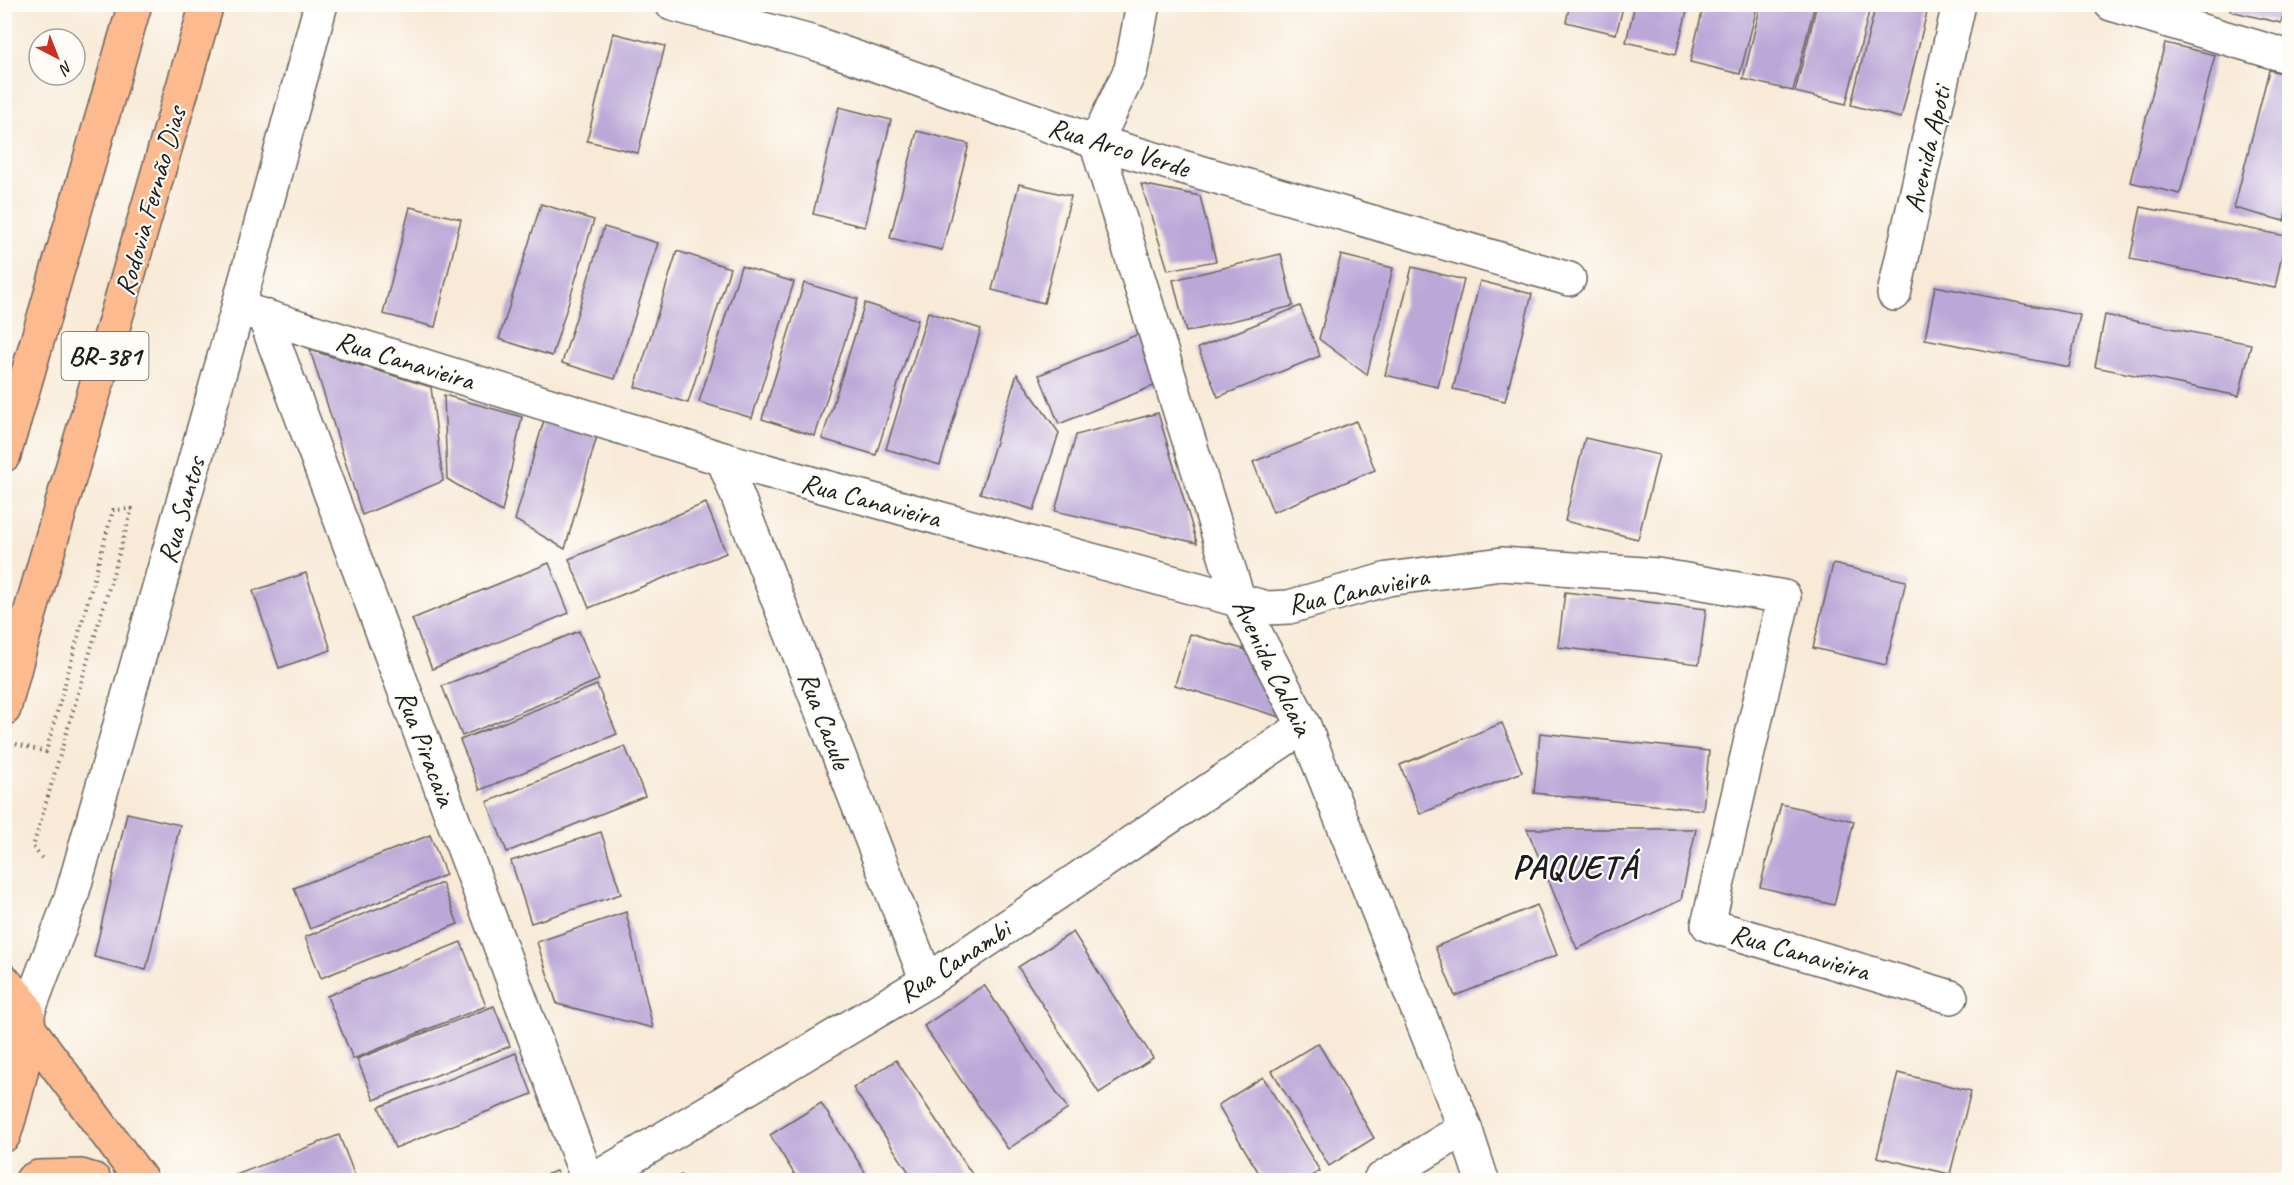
<svg xmlns="http://www.w3.org/2000/svg" width="2294" height="1185" font-family="Caveat,sans-serif">
<style>
.building{fill:#bba8d8}
.lines{fill:none;stroke-linecap:round;stroke-linejoin:round}
.minor-casing{stroke:#69645d;stroke-width:36}
.highway-casing{stroke:#69645d;stroke-width:36}
.path{stroke:#69645d;stroke-width:4;stroke-dasharray:1.5 4.5;stroke-linecap:butt}
.minor{stroke:#fff;stroke-width:33}
.highway{stroke:#fcba8e;stroke-width:33}
.labels{text-anchor:middle;dominant-baseline:central;stroke-width:4.5;stroke-linejoin:round;paint-order:stroke}
.shield{fill:#fdfcf7;stroke:#605f5e;stroke-width:1.5}
.shield-label{font-size:27px;font-weight:bold;fill:#1c1c1c}
.street-label{font-size:28px;fill:#1c1c1c;stroke:#fdfcf7}
.district-label{font-size:34px;font-weight:bold;letter-spacing:1.5px;fill:#1c1c1c;stroke:#fdfcf7}
</style>
<rect width="100%" height="100%" fill="#fdfcf7"/>
<filter id="ink" filterUnits="userSpaceOnUse"><feTurbulence type="fractalNoise" baseFrequency=".0167" numOctaves="2"/><feDisplacementMap in="SourceGraphic" scale="12" xChannelSelector="R" yChannelSelector="G"/><feConvolveMatrix kernelMatrix="1 2 1 2 8 2 1 2 1" color-interpolation-filters="sRGB"/></filter>
<filter id="wash" filterUnits="userSpaceOnUse"><feTurbulence type="fractalNoise" baseFrequency=".008" numOctaves="4" result="noise"/><feDisplacementMap in="SourceGraphic" scale="24" xChannelSelector="R" yChannelSelector="G"/><feGaussianBlur stdDeviation="1.35" result="paint"/><feColorMatrix in="noise" values="0 0 0 0 0 0 0 0 0 0 0 0 0 0 0 0 0 1.4 0 .05"/><feComposite in="paint" operator="in"/></filter>
<g filter="url(#wash)">
<rect width="100%" height="100%" fill="#f8ead7"/>
<g id="blocks">
<g class="building">
<path d="M1570 4H1624L1616 34 1566 22Z"/>
<path d="M1635 4H1689L1676 54 1626 42Z"/>
<path d="M1704 4H1758L1740 74 1690 62Z"/>
<path d="M1761 4H1815L1793 91 1743 79Z"/>
<path d="M1817 4H1871L1846 104 1795 92Z"/>
<path d="M1876 4H1929L1901 118 1851 105Z"/>
<path d="M2232 4H2286L2281 23 2230 11Z"/>
<path d="M2289 16H2290V33L2285 31Z"/>
<path d="M613 33 665 46 638 153 587 141Z"/>
<path d="M2165 43 2215 55 2180 194 2130 182Z"/>
<path d="M2269 70 2290 75V199L2284 221 2234 208Z"/>
<path d="M839 107 891 120 865 227 813 214Z"/>
<path d="M917 131 969 144 942 250 890 238Z"/>
<path d="M1019 184 1071 196 1044 303 992 290Z"/>
<path d="M1141 184 1200 196 1216 261 1168 270Z"/>
<path d="M541 204 594 220 552 356 499 339Z"/>
<path d="M410 207 461 219 435 327 383 314Z"/>
<path d="M2141 207 2286 236 2275 288 2130 259Z"/>
<path d="M604 227 658 243 615 379 562 363Z"/>
<path d="M677 251 730 268 688 403 635 387Z"/>
<path d="M1281 254 1293 306 1186 332 1173 280Z"/>
<path d="M1341 255 1393 268 1367 375 1319 339Z"/>
<path d="M741 266 794 282 752 418 699 402Z"/>
<path d="M1412 267 1464 280 1438 387 1385 375Z"/>
<path d="M1480 281 1532 294 1505 401 1453 389Z"/>
<path d="M804 283 858 299 815 436 762 419Z"/>
<path d="M1935 286 2080 315 2069 367 1925 339Z"/>
<path d="M865 303 918 320 876 455 822 439Z"/>
<path d="M1300 306 1320 356 1218 397 1198 348Z"/>
<path d="M928 312 981 329 940 465 886 449Z"/>
<path d="M2105 315 2251 344 2239 396 2095 367Z"/>
<path d="M1141 333 1161 383 1059 424 1039 375Z"/>
<path d="M310 350 431 387 443 481 362 515Z"/>
<path d="M1017 374 1059 433 1034 510 980 493Z"/>
<path d="M444 395 522 417 502 512 447 479Z"/>
<path d="M1158 413 1197 543 1055 511 1076 435Z"/>
<path d="M544 420 597 436 565 549 515 520Z"/>
<path d="M1356 421 1375 470 1273 512 1253 462Z"/>
<path d="M1585 438 1659 455 1638 539 1565 521Z"/>
<path d="M706 503 726 553 589 608 569 559Z"/>
<path d="M549 563 569 613 432 669 412 619Z"/>
<path d="M1833 564 1906 581 1886 665 1813 648Z"/>
<path d="M306 573 331 650 279 668 253 591Z"/>
<path d="M1565 592 1706 609 1699 664 1558 647Z"/>
<path d="M579 631 599 680 462 736 442 686Z"/>
<path d="M1190 634 1246 650 1280 717 1175 685Z"/>
<path d="M597 685 617 734 480 790 460 740Z"/>
<path d="M1502 723 1522 772 1420 814 1400 765Z"/>
<path d="M1540 733 1709 751 1703 810 1534 793Z"/>
<path d="M625 746 645 796 507 852 487 802Z"/>
<path d="M1781 804 1854 821 1834 905 1760 887Z"/>
<path d="M127 813 180 825 146 970 94 957Z"/>
<path d="M1527 829H1696L1681 900 1577 949Z"/>
<path d="M601 832 621 894 531 923 511 861Z"/>
<path d="M430 835 446 875 310 929 294 888Z"/>
<path d="M442 883 458 924 321 978 305 937Z"/>
<path d="M1537 905 1557 955 1455 996 1435 947Z"/>
<path d="M626 912 653 1028 557 1004 537 942Z"/>
<path d="M1073 932 1153 1058 1099 1093 1018 967Z"/>
<path d="M461 942 486 1006 353 1059 327 996Z"/>
<path d="M984 985 1068 1109 1008 1149 924 1026Z"/>
<path d="M494 1006 510 1046 374 1100 357 1059Z"/>
<path d="M1318 1043 1374 1138 1329 1166 1272 1071Z"/>
<path d="M516 1053 532 1094 395 1148 379 1107Z"/>
<path d="M896 1060 976 1180H914L853 1088Z"/>
<path d="M1898 1073 1971 1091 1950 1174 1877 1157Z"/>
<path d="M1263 1077 1320 1171 1304 1180H1263L1218 1105Z"/>
<path d="M821 1103 870 1180H798L770 1135Z"/>
<path d="M339 1135 355 1176 342 1180H223Z"/>
<path d="M556 1171 560 1180H532Z"/>
<path d="M681 1175 685 1180H672Z"/>
</g>
</g>
</g>
<g filter="url(#ink)">
<use href="#blocks" fill-opacity="0" stroke="#69645d" stroke-width="1.5"/>
<g class="lines">
<g class="minor-casing">
<g id="minor">
<path d="M672 4 814 43 1096 142 1569 279"/>
<path d="M2111 4 2290 57"/>
<path d="M1096 142 1239 601 1304 726 1465 1128 1482 1180"/>
<path d="M1096 142 1131 69 1143 4"/>
<path d="M1894 294 1959 4"/>
<path d="M238 308 723 459 1267 608 1289 607 1388 579 1502 564 1657 575 1784 597 1708 925 1951 997"/>
<path d="M264 316 588 1180"/>
<path d="M723 459 927 981"/>
<path d="M28 1012 71 898 238 308 321 4"/>
<path d="M594 1180 927 981 1304 726"/>
<path d="M1380 1180 1465 1128"/>
</g>
</g>
<g class="highway-casing">
<g id="highway">
<path d="M4 455 135 4"/>
<path d="M4 709 20 648 207 4"/>
<path d="M4 981C11 990 23 1000 27 1011 35 1029 11 1113 4 1135"/>
<path d="M28 1027 141 1180"/>
<path d="M32 1180 38 1177 81 1176 94 1180"/>
</g>
</g>
<path class="path" d="M16 744 46 752 113 510 132 509 33 847 44 861"/>
<use href="#minor" class="minor"/>
<use href="#highway" class="highway"/>
</g>
</g>
<g class="labels">
<rect class="shield" x="61.5" y="332" width="87" height="48" rx="4.5"/>
<g class="shield-label">
<text x="105" y="356">BR-381</text>
</g>
<g class="street-label">
<text transform="translate(1119 147) rotate(17)">Rua Arco Verde</text>
<text transform="translate(1927 149) rotate(-77)">Avenida Apoti</text>
<text transform="translate(150 201) rotate(-74)">Rodovia Fernão Dias</text>
<text transform="translate(405 360) rotate(17)">Rua Canavieira</text>
<text transform="translate(871 500) rotate(15)">Rua Canavieira</text>
<text transform="translate(181 510) rotate(-74)">Rua Santos</text>
<text transform="translate(1358 590) rotate(-12)">Rua Canavieira</text>
<text transform="translate(1273 667) rotate(64)">Avenida Calcaia</text>
<text transform="translate(825 720) rotate(69)">Rua Cacule</text>
<text transform="translate(426 748) rotate(69)">Rua Piracaia</text>
<text transform="translate(1800 952) rotate(16)">Rua Canavieira</text>
<text transform="translate(954 961) rotate(-33)">Rua Canambi</text>
</g>
<g class="district-label">
<text x="1575" y="866">PAQUETÁ</text>
</g>
</g>
<rect width="2294" height="1185" fill="none" stroke="#fdfcf7" stroke-width="24"/>
<g transform="translate(57 57) rotate(138)"><circle r="28" fill="#fdfcf7" stroke="#a3a29f" stroke-width="1.5"/>
<path d="M0-4.5L10 22L0 15L-10 22Z" fill="#c8321e"/>
<text y="-9" font-size="16" font-weight="bold" text-anchor="middle" fill="#1c1c1c">N</text>
</g>
</svg>
